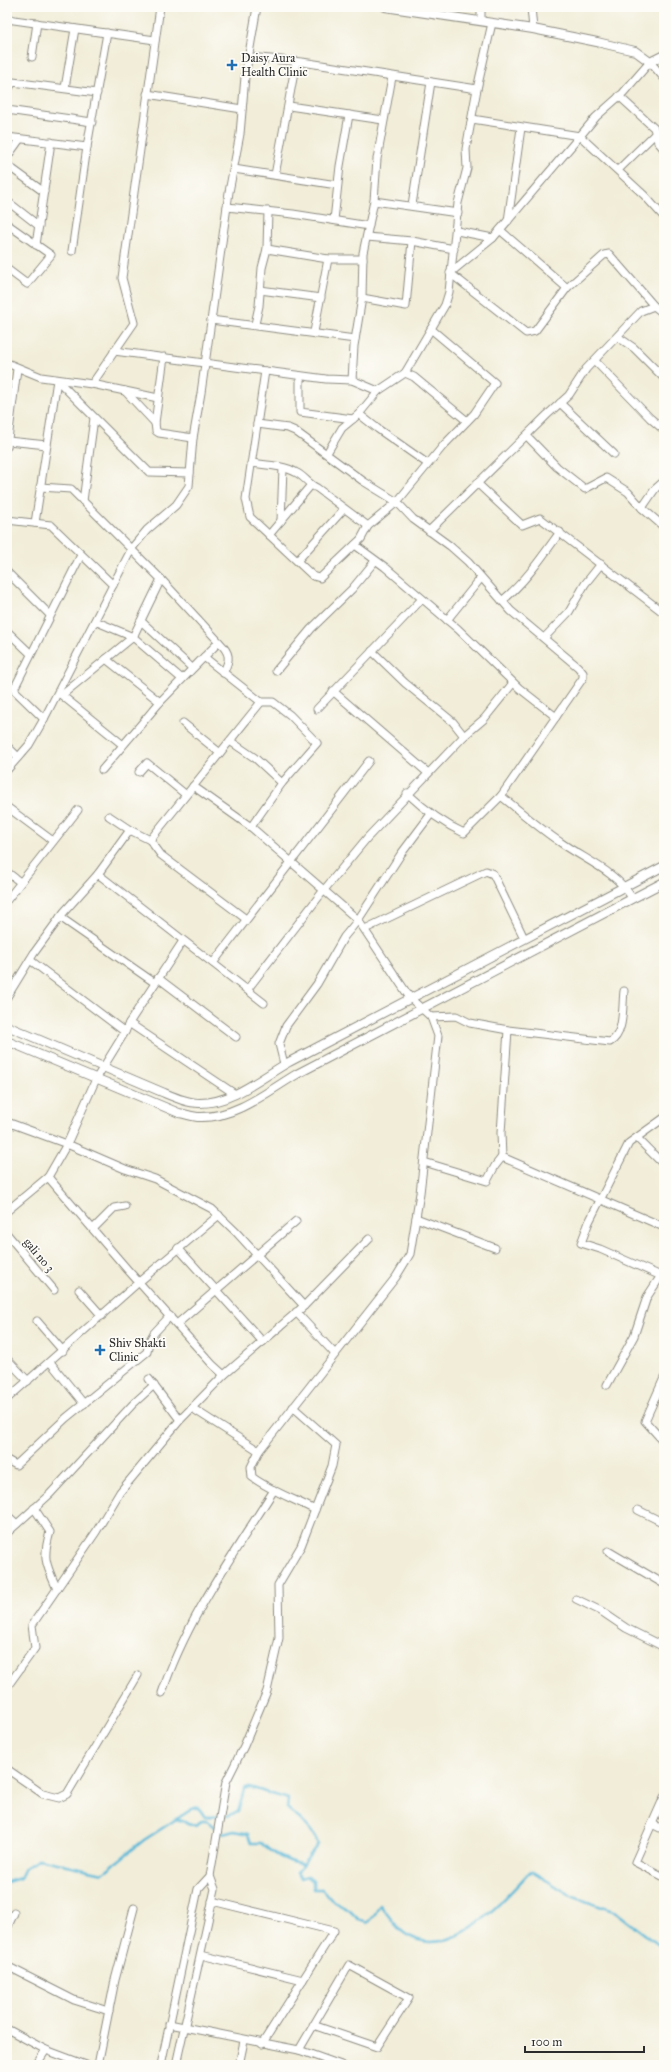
<svg xmlns="http://www.w3.org/2000/svg" width="671" height="2072" font-family="'IM FELL Great Primer',serif">
<style>
.lines{fill:none;stroke-linecap:round;stroke-linejoin:round}
.stream{stroke:#5ab8d8;stroke-width:2.5}
.minor-casing{stroke:#8e8c82;stroke-width:9}
.tertiary-casing{stroke:#8e8c82;stroke-width:10}
.minor{stroke:#fff;stroke-width:7}
.tertiary{stroke:#fff;stroke-width:8}
.poi-dot{fill:#1f6fb2;stroke:#fdfcf7;stroke-width:1.5}
.labels{text-anchor:middle;dominant-baseline:central;stroke-width:3.5;stroke-linejoin:round;paint-order:stroke}
.poi-label{font-size:12px;fill:#2b2b2b;stroke:#fdfcf7;text-anchor:start}
.street-label{font-size:12px;fill:#2b2b2b;stroke:#fdfcf7}
</style>
<rect width="100%" height="100%" fill="#fdfcf7"/>
<filter id="ink" filterUnits="userSpaceOnUse"><feTurbulence type="fractalNoise" baseFrequency=".025" numOctaves="2"/><feDisplacementMap in="SourceGraphic" scale="8" xChannelSelector="R" yChannelSelector="G"/><feConvolveMatrix kernelMatrix="1 2 1 2 8 2 1 2 1" color-interpolation-filters="sRGB"/></filter>
<filter id="wash" filterUnits="userSpaceOnUse"><feTurbulence type="fractalNoise" baseFrequency=".012" numOctaves="4" result="noise"/><feDisplacementMap in="SourceGraphic" scale="16" xChannelSelector="R" yChannelSelector="G"/><feGaussianBlur stdDeviation="0.9" result="paint"/><feColorMatrix in="noise" values="0 0 0 0 0 0 0 0 0 0 0 0 0 0 0 0 0 1.4 0 .05"/><feComposite in="paint" operator="in"/></filter>
<g filter="url(#wash)">
<rect width="100%" height="100%" fill="#f1edd8"/>
<g class="lines">
<g class="stream">
<path d="M176 1819 197 1826 201 1821H207L223 1834 234 1831 248 1834 251 1843H261C273 1855 286 1861 303 1865"/>
<path d="M7 1882 20 1878 25 1868 39 1859 103 1873 144 1840 192 1809 198 1807 205 1817 227 1816 238 1812 244 1789 249 1787 288 1799 287 1808C300 1820 312 1827 318 1844L297 1873 301 1878 307 1876 313 1881V1889H323L334 1902 349 1910 359 1920 367 1923 375 1914 380 1905C388 1914 396 1929 407 1935 453 1963 502 1900 531 1871L574 1897 616 1912 664 1949"/>
</g>
</g>
</g>
<g filter="url(#ink)">
<g class="lines">
<g class="minor-casing">
<g id="minor">
<path d="M481 7V21"/>
<path d="M531 7 533 29"/>
<path d="M7 19 155 40"/>
<path d="M32 57 37 23"/>
<path d="M249 57 302 62 477 89"/>
<path d="M664 78 650 62 623 93 596 117 580 136 644 195 664 217"/>
<path d="M65 88 75 29"/>
<path d="M7 91 13 82 97 93"/>
<path d="M147 94 242 109"/>
<path d="M619 96 654 128 658 142 664 149"/>
<path d="M289 106 383 120"/>
<path d="M7 110 92 122"/>
<path d="M472 119 580 136"/>
<path d="M7 137 87 147"/>
<path d="M7 157 20 139"/>
<path d="M7 165 44 192"/>
<path d="M234 169 337 185"/>
<path d="M618 170 656 133"/>
<path d="M275 175 296 62"/>
<path d="M7 201 39 226"/>
<path d="M374 201 458 213"/>
<path d="M412 205 431 82"/>
<path d="M227 207 293 214 369 226"/>
<path d="M334 220 340 166 349 115"/>
<path d="M508 221 521 128"/>
<path d="M7 224 51 255 27 284 7 269"/>
<path d="M500 230 567 288 604 255 609 254 654 306"/>
<path d="M457 231 493 238 580 136"/>
<path d="M367 237 412 241 454 249"/>
<path d="M493 238 450 273 526 333 535 331 567 288"/>
<path d="M36 245 51 142"/>
<path d="M267 249 328 259H363"/>
<path d="M72 251 87 147 107 33"/>
<path d="M260 290 321 298"/>
<path d="M362 298 406 306 412 241"/>
<path d="M211 320 355 339"/>
<path d="M255 324 259 306 262 268 267 249 268 211"/>
<path d="M314 332 328 259"/>
<path d="M618 337 634 348 664 378"/>
<path d="M114 351 326 379 352 380 378 391"/>
<path d="M164 357 155 423 156 431 159 433 193 438"/>
<path d="M595 361 650 418 664 430"/>
<path d="M7 363 41 377 92 384 158 398"/>
<path d="M265 371 246 499 250 517 313 576 320 578 361 539 368 526 397 502 443 446 474 414 495 383 431 329"/>
<path d="M405 373 414 377 467 421"/>
<path d="M300 376V412L353 419"/>
<path d="M57 380 149 472 190 473"/>
<path d="M352 380 354 346 362 298 363 253 374 201 377 159 392 77"/>
<path d="M92 384 134 323 122 278 160 7"/>
<path d="M125 391 155 423"/>
<path d="M560 403 614 454"/>
<path d="M359 414 378 429 428 464"/>
<path d="M257 424 288 428 295 431 363 481 397 502 413 519 450 546 468 562 511 611 578 667 583 673V678L501 796 464 833C442 823 425 810 407 793"/>
<path d="M527 436 557 467 585 489 606 478 628 492 642 508 664 527"/>
<path d="M8 441 47 445"/>
<path d="M7 447 17 369"/>
<path d="M327 453 342 428 359 414 378 391 405 373 445 305 449 292 458 203 467 168 466 149 477 89 492 23"/>
<path d="M251 463C265 465 284 465 297 473 305 477 309 485 317 488L368 526"/>
<path d="M477 483 522 525 540 518 664 613"/>
<path d="M40 487 71 489 161 579 219 642 204 657 261 702"/>
<path d="M83 501 94 418"/>
<path d="M642 508 655 489 664 481"/>
<path d="M7 520 51 525 113 585"/>
<path d="M281 521 283 468"/>
<path d="M35 523 57 380"/>
<path d="M429 531 547 415 569 395 586 369 641 311 654 306 664 314"/>
<path d="M269 535 311 485"/>
<path d="M355 545 385 567 458 629 519 688 556 717"/>
<path d="M298 560 343 510"/>
<path d="M7 572 50 615"/>
<path d="M502 601C526 581 542 557 560 532"/>
<path d="M447 620 481 578"/>
<path d="M95 621 133 637 182 679"/>
<path d="M141 621 192 668"/>
<path d="M7 631 31 654"/>
<path d="M544 638 569 612 585 584 601 564"/>
<path d="M219 642C230 653 231 659 223 673"/>
<path d="M372 651 405 683 453 722 464 736"/>
<path d="M106 659 160 702"/>
<path d="M276 671 311 629 352 589 375 561"/>
<path d="M7 683 44 719"/>
<path d="M14 689 81 555"/>
<path d="M333 691 428 773"/>
<path d="M59 693 123 745"/>
<path d="M62 695 133 637 161 579"/>
<path d="M317 709 422 599"/>
<path d="M183 723 220 753"/>
<path d="M230 741 255 758 282 783"/>
<path d="M7 746 18 757"/>
<path d="M7 770 29 745 44 719 132 548 147 530 176 505 189 486 193 438 201 393 229 192 240 134 245 77 257 7"/>
<path d="M102 770 160 702 204 657"/>
<path d="M139 772 147 763 185 794"/>
<path d="M501 796C520 811 539 828 560 842 585 860 616 871 632 898"/>
<path d="M7 807 53 841"/>
<path d="M109 816 130 830"/>
<path d="M150 840 161 855 246 919"/>
<path d="M7 872 20 882"/>
<path d="M98 874 264 1003"/>
<path d="M7 900 78 810"/>
<path d="M60 917 155 983"/>
<path d="M365 929 486 871 493 874 524 938"/>
<path d="M183 941 129 1023 125 1032 96 1079 67 1144 125 1169 155 1179 212 1209 236 1232 304 1306"/>
<path d="M30 960 125 1032"/>
<path d="M213 963 369 761"/>
<path d="M158 978 236 1037"/>
<path d="M247 990 324 890 367 838 464 736 484 719 513 683"/>
<path d="M7 997 34 953 64 912 98 874 130 830 150 840 261 702H273L290 715 317 743 282 783 251 827"/>
<path d="M431 1017 456 1016 470 1023 508 1030 610 1042C625 1034 622 1006 624 991"/>
<path d="M129 1023 235 1094"/>
<path d="M284 1064 279 1044 286 1026 317 984 344 937 358 920 401 854 431 814"/>
<path d="M7 1122 67 1144 48 1177 127 1269 212 1364 224 1375"/>
<path d="M637 1138 664 1165"/>
<path d="M502 1157 664 1227"/>
<path d="M502 1157 501 1133 508 1030"/>
<path d="M424 1162 487 1181 495 1166 502 1157"/>
<path d="M7 1211 48 1177"/>
<path d="M416 1218 495 1248"/>
<path d="M93 1229 114 1208 125 1206"/>
<path d="M7 1234 54 1290"/>
<path d="M178 1248 263 1342"/>
<path d="M661 1276 600 1249 581 1243 589 1222 629 1143 664 1118"/>
<path d="M79 1290 102 1316"/>
<path d="M296 1312 335 1354"/>
<path d="M37 1321 63 1351"/>
<path d="M177 1324 296 1221"/>
<path d="M7 1359 28 1381"/>
<path d="M50 1362 84 1404"/>
<path d="M664 1378 645 1421 664 1442"/>
<path d="M149 1379 180 1420"/>
<path d="M607 1385 634 1336 647 1297 664 1271"/>
<path d="M7 1399 139 1282 219 1215"/>
<path d="M192 1408 259 1451 396 1277 410 1254 420 1193 438 1036 431 1017 410 998 358 920 251 827 193 786"/>
<path d="M259 1451 251 1467 252 1477C271 1491 294 1499 315 1510"/>
<path d="M7 1460 16 1465 66 1418 147 1352 149 1342 154 1333 170 1316"/>
<path d="M34 1508 50 1532C42 1559 46 1564 57 1589"/>
<path d="M638 1510 664 1523"/>
<path d="M7 1515 17 1524"/>
<path d="M7 1533 50 1494 133 1404 154 1385"/>
<path d="M608 1551 664 1584"/>
<path d="M576 1599 601 1611 626 1628 664 1647"/>
<path d="M7 1687 35 1648 32 1625 96 1532 120 1492 180 1420 224 1375 304 1306 369 1239"/>
<path d="M162 1693C186 1620 233 1555 274 1490"/>
<path d="M7 1769 43 1794 59 1798 67 1794 138 1675"/>
<path d="M664 1797 635 1862 664 1877"/>
<path d="M652 1824 664 1830"/>
<path d="M212 1901 334 1931 262 2044"/>
<path d="M7 1928 14 1913"/>
<path d="M201 1955 303 1980"/>
<path d="M7 1966 74 2000 109 2011"/>
<path d="M169 2024 299 2050 349 1965 409 1998 377 2047 313 2025"/>
<path d="M7 2029 46 2050 86 2065"/>
<path d="M299 2050 341 2065"/>
<path d="M36 2065 46 2050"/>
<path d="M98 2065 115 1980 134 1908"/>
<path d="M161 2065 198 1889 210 1876"/>
<path d="M176 2065 215 1889 210 1876 226 1782 244 1746 267 1691 279 1638 278 1585 301 1546 332 1466 336 1445 293 1407"/>
<path d="M239 2065 244 2041"/>
</g>
</g>
<g class="tertiary-casing">
<g id="tertiary">
<path d="M385 7 533 29 597 42 635 51 650 62 664 55"/>
<path d="M7 1026 162 1092C174 1097 187 1103 200 1103 233 1103 262 1077 289 1062L664 866"/>
<path d="M7 1041 179 1113C186 1114 193 1117 200 1117 236 1118 268 1091 297 1074L664 882"/>
</g>
</g>
<use href="#minor" class="minor"/>
<use href="#tertiary" class="tertiary"/>
</g>
</g>
<g class="poi-dot">
<path d="M230 59h4v4h4v4h-4v4h-4v-4h-4v-4h4z"/>
<path d="M98 1344h4v4h4v4h-4v4h-4v-4h-4v-4h4z"/>
</g>
<g class="labels">
<g class="poi-label">
<text x="241" y="58">Daisy Aura<tspan x="241" dy="14">Health Clinic</tspan></text>
<text x="109" y="1343">Shiv Shakti<tspan x="109" dy="14">Clinic</tspan></text>
</g>
<g class="street-label">
<text transform="translate(39 1255) rotate(50)">gali no 3</text>
</g>
</g>
<rect width="671" height="2072" fill="none" stroke="#fdfcf7" stroke-width="24"/>
<path d="M525 2046v6h119v-6" fill="none" stroke="#2b2b2b" stroke-width="2"/>
<text x="531" y="2046" font-size="12" fill="#2b2b2b" stroke="#fdfcf7" stroke-width="3" paint-order="stroke">100 m</text>
</svg>
